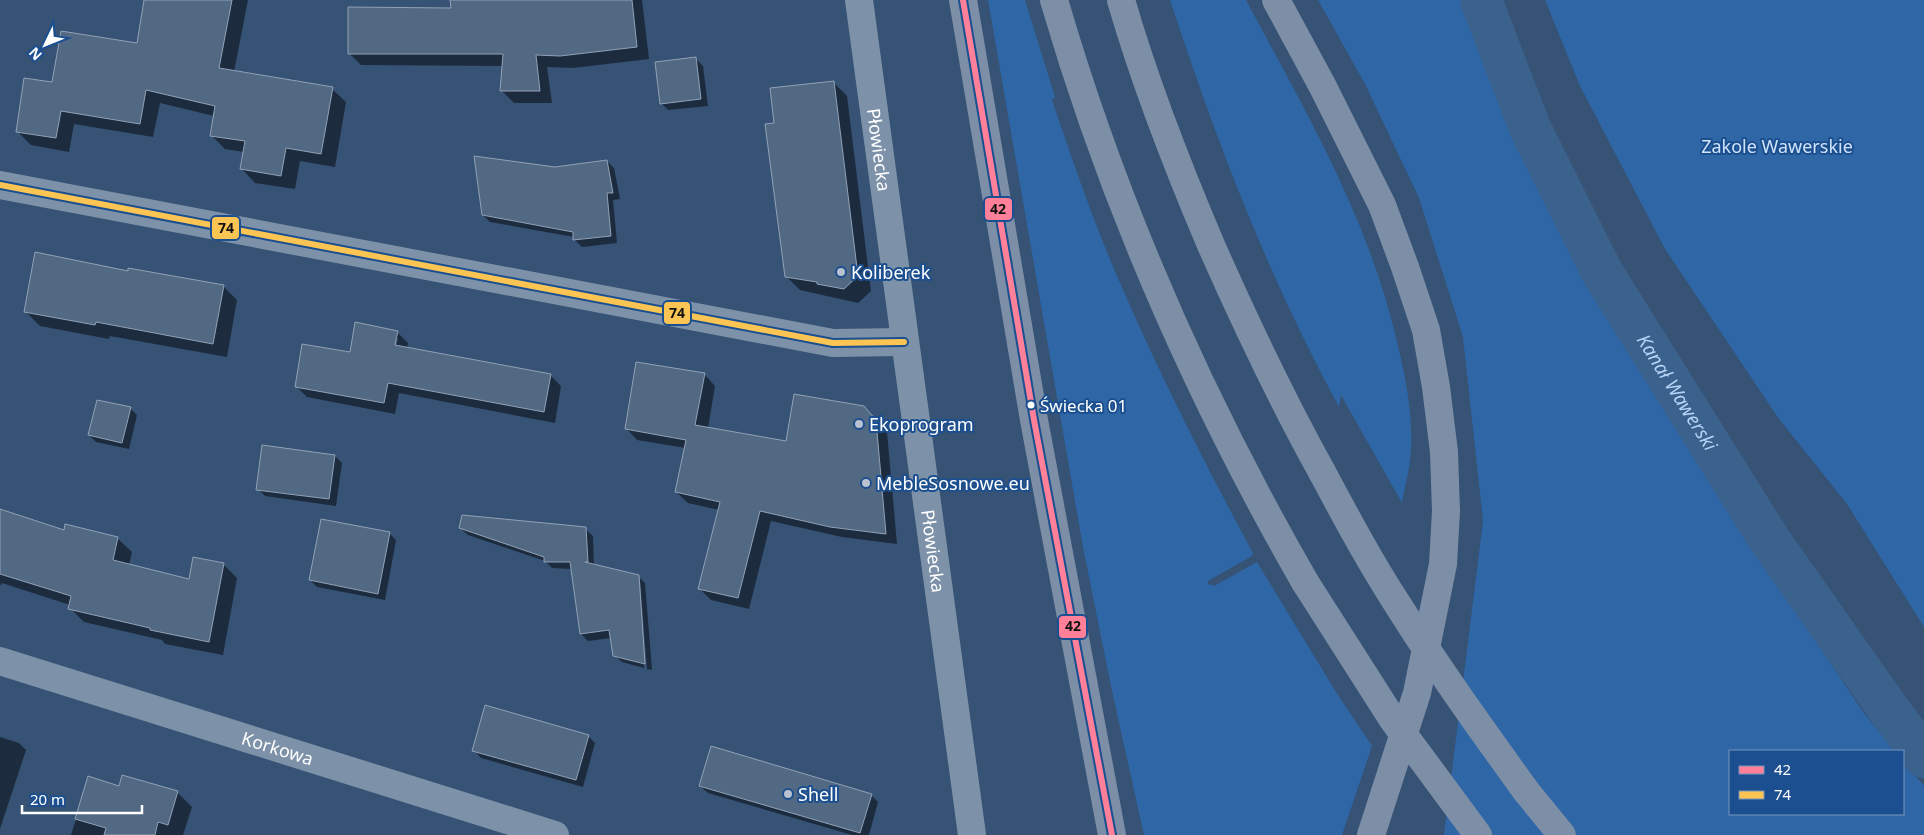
<svg xmlns="http://www.w3.org/2000/svg" width="1924" height="835" font-family="'Noto Sans',sans-serif">
<style>
.green{fill:#2f66a5}
.shadow{fill:#0007;fill-rule:evenodd}
.lines{fill:none;stroke-linecap:round;stroke-linejoin:round}
.canal{stroke:#3b618d;stroke-width:42}
.building{fill:#526984;stroke:#92a2b6}
.street{stroke:#7d92a8;stroke-width:28}
.primary{stroke:#7d8ea7;stroke-width:28}
.primary-bridge{stroke:#7d8ea7;stroke-width:28}
.bus-1-casing{stroke:#1b4f8f;stroke-width:10}
.bus-2-casing{stroke:#1b4f8f;stroke-width:10}
.bus-1{stroke:#ff8098;stroke-width:6}
.bus-2{stroke:#fcc553;stroke-width:6}
.poi-dot{fill:#b9c2ce;stroke:#1b4f8f;stroke-width:2}
.bus-dot{fill:#fff;stroke:#1b4f8f;stroke-width:2}
.labels{text-anchor:middle;dominant-baseline:central;stroke-width:4;stroke-linejoin:round;paint-order:stroke}
.bus-label{font-size:17px;fill:#fff;stroke:#1b4f8f;text-anchor:start}
.park-label{font-size:18px;fill:#cfe3fa;stroke:#1b4f8f}
.street-label{font-size:18px;fill:#fff;stroke:#1b4f8f}
.poi-label{font-size:18px;fill:#fff;stroke:#1b4f8f;text-anchor:start}
.water-label{font-size:19px;font-style:italic;fill:#b5d3f5;stroke:#1b4f8f}
.line-badge{stroke:#1b4f8f;stroke-width:2}
.pale-badge-label{font-size:14px;text-anchor:middle;font-weight:bold;fill:#111}
</style>
<rect width="100%" height="100%" fill="#365274"/>
<g class="green">
<path d="M988 0H1025L1055 97 1052 100C1074 165 1096 229 1124 292 1163 381 1207 468 1253 553L1252 556 1208 581V584L1214 586 1257 562 1336 692 1372 746 1342 835H1144L1112 691 1083 547Z"/>
<path d="M1170 0H1246C1307 114 1369 218 1398 346 1406 379 1413 417 1411 451 1410 468 1405 486 1402 503L1341 395 1339 407C1268 277 1216 140 1170 0Z"/>
<path d="M1318 0H1472L1551 199 1774 579 1864 713 1895 751H1730V814H1903V760L1924 786V835H1444L1483 521 1463 337 1419 198 1365 84Z"/>
<path d="M1545 0H1924V627L1847 504 1779 419 1665 249 1580 86Z"/>
</g>
<g class="shadow">
<path d="M145 0H248L234 72 332 89 346 102 335 167 300 161 295 189 255 183 242 169 244 152 225 149 211 135 214 116 160 103 153 137 74 124 69 152 31 145 17 131 53 84 138 45Z"/>
<path d="M452 0H642L649 59 573 68 547 67 552 103H514L502 91 503 66 361 65 349 53 452 10Z"/>
<path d="M696 59 703 66 708 106 668 110 661 103Z"/>
<path d="M833 82 847 96 871 291 858 303 800 290 786 276 776 124Z"/>
<path d="M607 161 614 168 620 199 613 200 617 243 582 247 575 240 574 237 490 222 483 215Z"/>
<path d="M129 272 223 286 237 300 227 357 110 336 109 339 40 326 26 312Z"/>
<path d="M397 332 408 343 407 349 550 375 561 386 555 423 399 393 395 414 307 397 296 386 351 353ZM395 339H398L395 351H393Z"/>
<path d="M704 374 715 386 708 428 787 442 863 407 887 432 897 544 842 537 771 521 749 609 711 600 699 588 719 510 688 503 676 492 686 448 637 440 626 428Z"/>
<path d="M130 408 137 415 129 449 96 442 89 435Z"/>
<path d="M335 456 342 463 336 506 265 496 258 489Z"/>
<path d="M0 511 64 532 117 538 132 552 129 565 190 580 223 564 237 578 223 655 165 644 162 640 84 622 70 608V605L2 583 0 586Z"/>
<path d="M460 528 585 529 593 536 594 566 638 576 645 583 652 670 647 669 640 580H638L644 668 622 662 614 655 611 638 588 641 581 634 572 569 552 568 545 561 468 535Z"/>
<path d="M389 533 396 540 385 600 317 587 310 580Z"/>
<path d="M588 736 595 743 583 787 481 758 474 750Z"/>
<path d="M0 737 19 743 26 750 0 829Z"/>
<path d="M123 776 178 793 192 807 183 835H71L89 777 120 787Z"/>
<path d="M700 786 871 795 878 802 869 835H852L708 793Z"/>
</g>
<g class="lines">
<path class="canal" id="s1" d="M1481 0 1530 128 1602 272 1769 539 1887 707 1924 757"/>
</g>
<g class="building">
<path d="M144 0H232L219 68 333 87 321 154 286 148 281 176 240 169 245 141 210 136 215 106 146 90 140 124 61 111 56 138 16 132 24 78 52 82 61 31 137 43Z"/>
<path d="M450 0H632L637 47 560 56 536 55 540 91H500L503 54H348V7L451 8Z"/>
<path d="M696 57 701 99 660 104 655 62Z"/>
<path d="M834 81 858 276 844 289 817 284V282L785 277 765 124 774 123 770 88Z"/>
<path d="M474 156 555 167 607 160 613 193H607L611 236 573 240V232L482 215Z"/>
<path d="M35 252 128 271V268L224 285 213 344 96 322 95 325 24 312Z"/>
<path d="M355 322 398 331 395 345 551 374 544 412 388 383 384 403 295 387 302 344 350 352Z"/>
<path d="M636 362 705 373 695 425 786 441 794 394 864 406 876 420 886 534 830 527 760 511 738 598 698 589 720 502 675 492 686 440 625 429Z"/>
<path d="M97 400 131 407 122 443 88 435Z"/>
<path d="M262 445 335 455 329 499 256 490Z"/>
<path d="M0 509 64 530 65 524 118 537 113 560 189 579 193 557 224 563 209 642 150 630V628L68 609 71 596 0 574Z"/>
<path d="M462 515 586 527 588 562H585L639 575 645 664 613 656 609 630 580 634 570 562H544V557L459 528Z"/>
<path d="M321 519 390 532 378 594 309 580Z"/>
<path d="M485 705 589 735 576 780 472 751Z"/>
<path d="M711 746 872 794 860 833 699 786Z"/>
<path d="M122 775 178 791 168 825 158 822 155 835H104L106 828 75 819 88 776 119 786Z"/>
</g>
<g class="lines">
<g class="street">
<path id="s2" d="M859 0 972 835"/>
<path d="M0 185 833 343 904 342"/>
<path id="s3" d="M0 661 555 835"/>
</g>
<g class="primary">
<path d="M963 0 1034 420 1112 835"/>
<path d="M1054 0C1114 206 1198 396 1305 582"/>
<path d="M1121 0C1145 83 1177 165 1211 245 1245 322 1281 398 1322 472"/>
<path d="M1276 0 1323 87 1382 205 1405 267 1426 330 1436 387 1444 452 1446 511 1443 564 1417 693 1371 835"/>
<path d="M1526 791 1562 835"/>
</g>
<g class="primary-bridge">
<path d="M1322 472C1346 517 1370 562 1398 605 1438 669 1482 730 1526 791"/>
<path d="M1305 582 1393 720 1478 835"/>
</g>
<g class="bus-1-casing">
<path id="bus-1" d="M963 0 1034 420 1112 835"/>
</g>
<g class="bus-2-casing">
<path id="bus-2" d="M0 185 833 343 904 342"/>
</g>
<use href="#bus-1" class="bus-1"/>
<use href="#bus-2" class="bus-2"/>
</g>
<g class="poi-dot">
<circle cx="841" cy="272" r="5"/>
<circle cx="859" cy="424" r="5"/>
<circle cx="866" cy="483" r="5"/>
<circle cx="788" cy="794" r="5"/>
</g>
<circle class="bus-dot" cx="1031" cy="405" r="4.5"/>
<g class="labels">
<g class="bus-label">
<text x="1040" y="405">Świecka 01</text>
</g>
<g class="park-label">
<text x="1777" y="146">Zakole Wawerskie</text>
</g>
<g class="street-label">
<text stroke="none"><textPath href="#s2" startOffset="151">Płowiecka</textPath></text>
<text stroke="none"><textPath href="#s2" startOffset="556">Płowiecka</textPath></text>
<text stroke="none"><textPath href="#s3" startOffset="291">Korkowa</textPath></text>
</g>
<g class="poi-label">
<text x="851" y="272">Koliberek</text>
<text x="869" y="424">Ekoprogram</text>
<text x="876" y="483">MebleSosnowe.eu</text>
<text x="798" y="794">Shell</text>
</g>
<g class="water-label">
<text stroke="none"><textPath href="#s1" startOffset="440">Kanał Wawerski</textPath></text>
</g>
</g>
<g class="line-badge">
<rect x="984" y="197" width="29" height="24" rx="5" fill="#ff8098"/>
<rect x="211" y="216" width="29" height="24" rx="5" fill="#fcc553"/>
<rect x="663" y="301" width="28" height="24" rx="5" fill="#fcc553"/>
<rect x="1058" y="615" width="29" height="24" rx="5" fill="#ff8098"/>
</g>
<g class="pale-badge-label">
<text x="998" y="214">42</text>
<text x="226" y="233">74</text>
<text x="677" y="318">74</text>
<text x="1073" y="631">42</text>
</g>
<rect x="1729" y="750" width="175" height="65" fill="#1b4f8f" stroke="#7695bc"/>
<rect x="1739" y="766" width="25" height="8" fill="#ff8098" stroke="#7695bc"/>
<text x="1774" y="775" font-size="15" fill="#ffffff">42</text>
<rect x="1739" y="791" width="25" height="8" fill="#fcc553" stroke="#7695bc"/>
<text x="1774" y="800" font-size="15" fill="#ffffff">74</text>
<g transform="translate(45 45) rotate(227)" stroke="#1b4f8f" stroke-width="4" paint-order="stroke">
<path d="M0-4L9 19L0 12L-9 19Z" fill="#ffffff"/>
<text y="-8" font-size="14" font-weight="bold" text-anchor="middle" fill="#ffffff">N</text>
</g>
<path d="M22 805v8h120v-8" fill="none" stroke="#ffffff" stroke-width="2.5"/>
<text x="30" y="805" font-size="15" fill="#ffffff" stroke="#1b4f8f" stroke-width="4" paint-order="stroke">20 m</text>
</svg>
